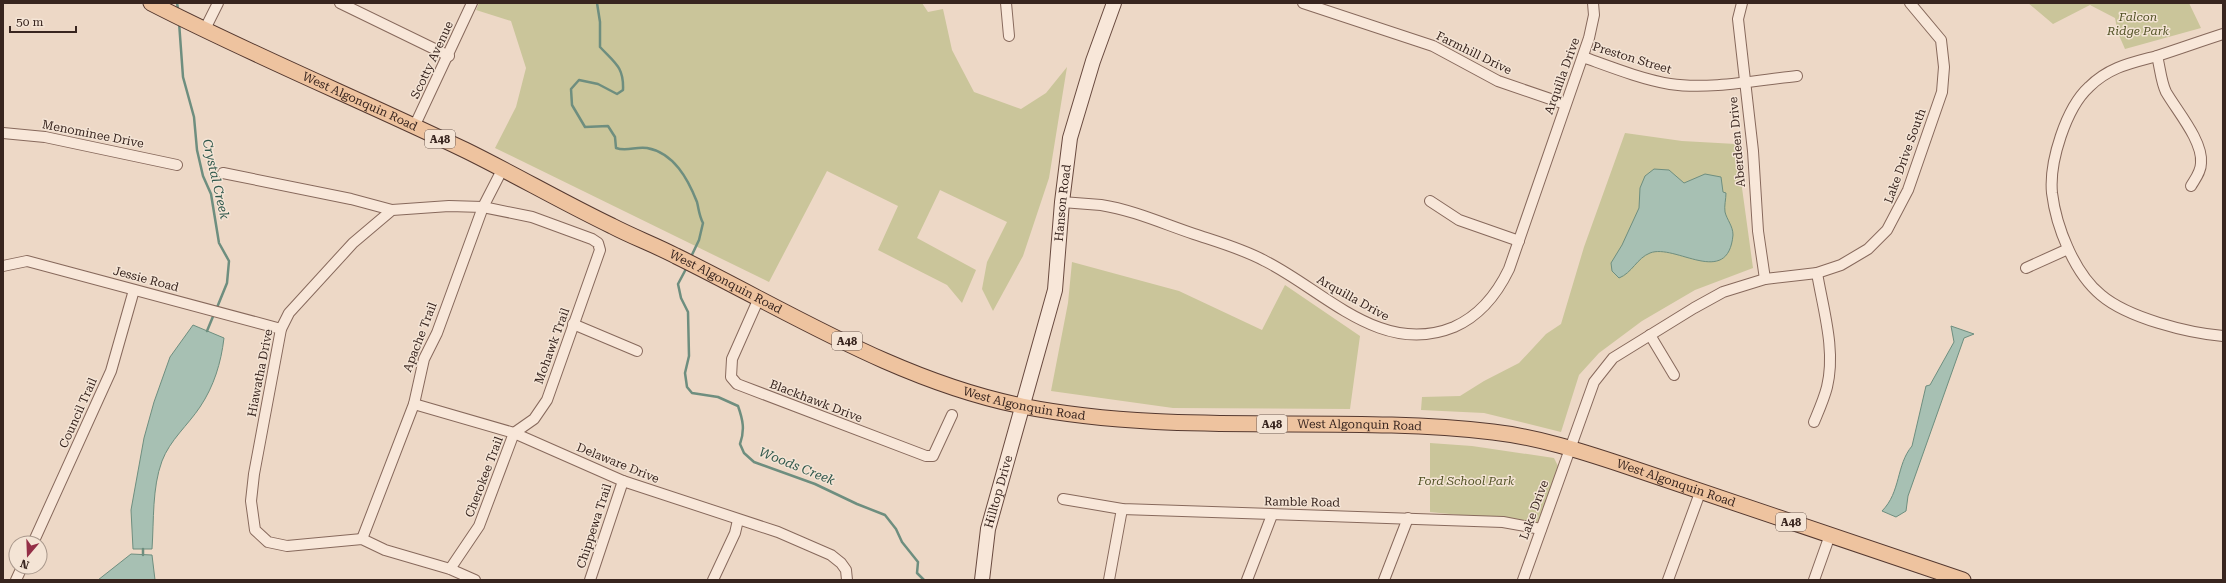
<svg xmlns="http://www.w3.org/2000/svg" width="2226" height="583" font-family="'Roboto Serif',serif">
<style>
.green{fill:#cac59a}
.water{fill:#a7c0b3;stroke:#6e8e7f}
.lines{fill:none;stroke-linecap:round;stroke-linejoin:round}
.stream{stroke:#6e8e7f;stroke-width:2.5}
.street-casing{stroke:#87695c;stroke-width:12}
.secondary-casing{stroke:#694a3f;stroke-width:16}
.primary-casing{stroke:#553930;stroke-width:17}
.street{stroke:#f8e7d9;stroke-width:10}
.secondary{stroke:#f8e7d9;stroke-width:14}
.primary{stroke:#eec39f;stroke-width:15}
.labels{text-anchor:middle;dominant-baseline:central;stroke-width:3;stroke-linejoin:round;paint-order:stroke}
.shield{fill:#f4e4d5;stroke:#705e56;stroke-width:1}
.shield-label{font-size:11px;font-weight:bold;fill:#38251f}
.park-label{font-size:12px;font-style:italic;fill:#535327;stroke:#f4e4d5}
.street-label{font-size:12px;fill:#38251f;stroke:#f4e4d5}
.water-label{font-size:13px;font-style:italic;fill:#2f574b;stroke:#f4e4d5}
</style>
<rect width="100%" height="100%" fill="#edd8c6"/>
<g class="green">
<path d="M479 3H922L928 12 943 9 952 50 974 92 1021 109 1046 93 1067 67 1049 178 1023 256 993 311 982 289 987 262 1007 222 940 190 917 238 976 270 962 303 947 285 878 250 898 206 827 171 769 282 495 148 516 107 526 68 511 21 476 10Z"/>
<path d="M2028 3H2189L2201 28 2125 49 2118 33 2115 18 2090 5 2053 24Z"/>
<path d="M1625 133 1682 141 1736 144 1753 268 1695 290 1642 321 1599 353 1579 375 1561 432 1484 413 1421 410 1422 397 1460 396 1484 381 1519 363 1546 334 1561 324 1584 247Z"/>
<path d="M1072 262 1179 291 1262 330 1285 285 1360 336 1350 409 1173 408 1051 391 1068 303Z"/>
<path d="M1430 443 1472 446 1554 458 1558 466 1538 523 1430 512Z"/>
</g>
<g class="water">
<path d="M1654 169 1669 170 1684 183 1705 174 1721 177 1723 192 1726 193C1726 199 1724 206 1725 212 1727 220 1733 226 1733 235 1728 289 1675 243 1650 253 1637 258 1632 273 1619 278L1612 271 1611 263 1622 245 1639 208 1640 188 1645 176Z"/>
<path d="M193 325 224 338C221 363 214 386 200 407 188 425 170 440 162 461 152 488 154 520 152 549H133L131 510 144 438 154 402 170 357Z"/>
<path d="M1951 326 1974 334 1964 338 1908 496 1906 511 1896 517 1882 511C1901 492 1896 465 1912 446L1926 386 1930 385 1954 342Z"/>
<path d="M131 554 152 555 155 580H98Z"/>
</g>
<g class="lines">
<g class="stream">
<path d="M177 3 178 9"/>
<path d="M597 3 600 22V47C615 63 624 67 623 90L617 94 598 84 579 80 571 89 572 105 585 127 608 126 615 137 616 148C627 152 636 146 647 148 674 153 688 179 697 202 699 210 699 215 703 223L699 240 690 259"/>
<path d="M179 22 183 77 194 117 197 150 203 176 211 194 219 243 229 261 227 283 216 310"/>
<path d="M687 267 678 284 681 298 688 312 689 356 685 373 687 387 692 393 718 397 738 406C743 420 745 430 740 444L744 453 754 462 815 484 857 504 885 515 896 529 902 542 918 562 917 573 924 580"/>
<path d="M207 331 214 314"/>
<path d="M143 555V549"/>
</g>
<g class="street-casing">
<g id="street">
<path d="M340 3 449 56"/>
<path d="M1006 3 1009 36"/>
<path d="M1303 3 1433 46 1498 81 1565 104"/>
<path d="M1742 3 1738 19 1753 151 1758 231 1765 279"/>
<path d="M205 29 218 3"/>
<path d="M2223 34C2201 41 2179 49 2157 56 2131 63 2109 67 2089 87 2066 108 2049 162 2052 193 2056 226 2074 273 2101 295 2128 318 2188 333 2223 336"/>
<path d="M2157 56C2160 67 2161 82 2166 92 2177 111 2203 141 2201 163 2201 172 2195 179 2191 186"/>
<path d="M1583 57C1611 67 1641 79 1670 84 1709 90 1758 80 1797 76"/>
<path d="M414 127 472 3"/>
<path d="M3 133 45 137 177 165"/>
<path d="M223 173 351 199 392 210"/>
<path d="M1430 201 1459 220 1519 241"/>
<path d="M1062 202C1075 203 1088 204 1101 205 1133 210 1164 224 1194 234 1218 242 1243 249 1265 261 1325 291 1381 357 1454 327 1479 316 1497 294 1509 269L1589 38 1594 15 1593 3"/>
<path d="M3 266 27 261 281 329"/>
<path d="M2026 268 2068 249"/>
<path d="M759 298 732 359 731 377 737 384 926 456H933L952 415"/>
<path d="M573 324 637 351"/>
<path d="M1650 335 1674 375"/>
<path d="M414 404 514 433 623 481 778 532 831 555 841 563 846 570 847 580"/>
<path d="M1814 422C1819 410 1824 399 1827 387 1836 350 1823 309 1817 273"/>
<path d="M1063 499 1122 509 1503 522 1541 529"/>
<path d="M362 539 414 404 424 359 437 333 483 207 502 170"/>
<path d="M33 543 111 371 134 290"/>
<path d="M450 569 479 526 514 433 534 419 547 400 600 250 598 243 592 239 532 217 483 207 449 206 392 210 353 243 289 313 281 329 254 474 251 501 255 530 268 542 287 546 362 539 385 550 450 569 475 580"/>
<path d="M16 580 22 567"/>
<path d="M590 580 623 481"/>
<path d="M713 580 735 533 738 520"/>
<path d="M1109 580 1122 509"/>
<path d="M1247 580 1272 515"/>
<path d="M1384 580 1408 518"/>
<path d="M1523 580 1594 382 1613 358 1694 308 1723 292 1765 279 1817 273 1841 265 1868 249 1887 230 1908 190 1942 92 1944 67 1941 40 1910 3"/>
<path d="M1668 580 1701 490"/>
<path d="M1814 580 1830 535"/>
</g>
</g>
<g class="secondary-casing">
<g id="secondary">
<path id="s1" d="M982 580 988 529 1055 290 1062 202 1070 138 1093 61 1114 3"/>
</g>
</g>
<g class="primary-casing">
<g id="primary">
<path id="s2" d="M151 3C254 56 361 100 465 150 514 174 562 202 612 226 633 237 655 245 676 256 788 311 898 381 1022 406 1177 437 1337 414 1493 432 1537 437 1581 451 1623 465L1963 580"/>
</g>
</g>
<use href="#street" class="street"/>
<use href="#secondary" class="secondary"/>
<use href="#primary" class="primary"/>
</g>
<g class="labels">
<g class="shield">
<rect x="425" y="130" width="30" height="18" rx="3"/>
<rect x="832" y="332" width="30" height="18" rx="3"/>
<rect x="1257" y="415" width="30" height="18" rx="3"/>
<rect x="1776" y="513" width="30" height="18" rx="3"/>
</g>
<g class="shield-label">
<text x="440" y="139">A48</text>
<text x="847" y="341">A48</text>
<text x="1272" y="424">A48</text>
<text x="1791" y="522">A48</text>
</g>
<g class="park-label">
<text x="2138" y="17">Falcon<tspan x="2138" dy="14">Ridge Park</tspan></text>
<text x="1466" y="481">Ford School Park</text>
</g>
<g class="street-label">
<text transform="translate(1474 53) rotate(26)">Farmhill Drive</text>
<text transform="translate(1632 58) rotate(17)">Preston Street</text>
<text transform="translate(432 60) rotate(-65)">Scotty Avenue</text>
<text transform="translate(1562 76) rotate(-70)">Arquilla Drive</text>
<text stroke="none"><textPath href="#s2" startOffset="231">West Algonquin Road</textPath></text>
<text transform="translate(93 134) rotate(11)">Menominee Drive</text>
<text transform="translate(1737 142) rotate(-95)">Aberdeen Drive</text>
<text transform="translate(1905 156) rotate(-70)">Lake Drive South</text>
<text stroke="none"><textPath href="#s1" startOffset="387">Hanson Road</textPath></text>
<text transform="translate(146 279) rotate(15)">Jessie Road</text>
<text stroke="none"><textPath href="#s2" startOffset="639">West Algonquin Road</textPath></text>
<text transform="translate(1353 298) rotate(29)">Arquilla Drive</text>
<text transform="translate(420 337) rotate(-69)">Apache Trail</text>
<text transform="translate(552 346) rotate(-70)">Mohawk Trail</text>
<text transform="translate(260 373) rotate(-79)">Hiawatha Drive</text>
<text transform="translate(816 401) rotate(21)">Blackhawk Drive</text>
<text stroke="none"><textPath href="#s2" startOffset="963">West Algonquin Road</textPath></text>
<text transform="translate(78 413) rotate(-66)">Council Trail</text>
<text stroke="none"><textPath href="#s2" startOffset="1300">West Algonquin Road</textPath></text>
<text transform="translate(618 463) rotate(22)">Delaware Drive</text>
<text transform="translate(484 477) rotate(-69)">Cherokee Trail</text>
<text stroke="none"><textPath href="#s2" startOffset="1624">West Algonquin Road</textPath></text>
<text stroke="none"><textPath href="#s1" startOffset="90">Hilltop Drive</textPath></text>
<text transform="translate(1302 502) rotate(1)">Ramble Road</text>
<text transform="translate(1534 510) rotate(-70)">Lake Drive</text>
<text transform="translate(594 526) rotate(-72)">Chippewa Trail</text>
</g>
<g class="water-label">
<text transform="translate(216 179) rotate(77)">Crystal Creek</text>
<text transform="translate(797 466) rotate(22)">Woods Creek</text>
</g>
</g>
<rect width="2226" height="583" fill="none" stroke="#38251f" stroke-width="8"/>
<g transform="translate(28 555) rotate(199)"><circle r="19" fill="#f4e4d5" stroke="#a9988c"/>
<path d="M0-3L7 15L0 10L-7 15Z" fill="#942f47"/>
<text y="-6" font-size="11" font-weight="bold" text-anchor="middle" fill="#38251f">N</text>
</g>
<path d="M10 26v6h66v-6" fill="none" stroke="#38251f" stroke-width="2"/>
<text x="16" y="26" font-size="12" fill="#38251f" stroke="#f4e4d5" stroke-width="3" paint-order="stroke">50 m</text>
</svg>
